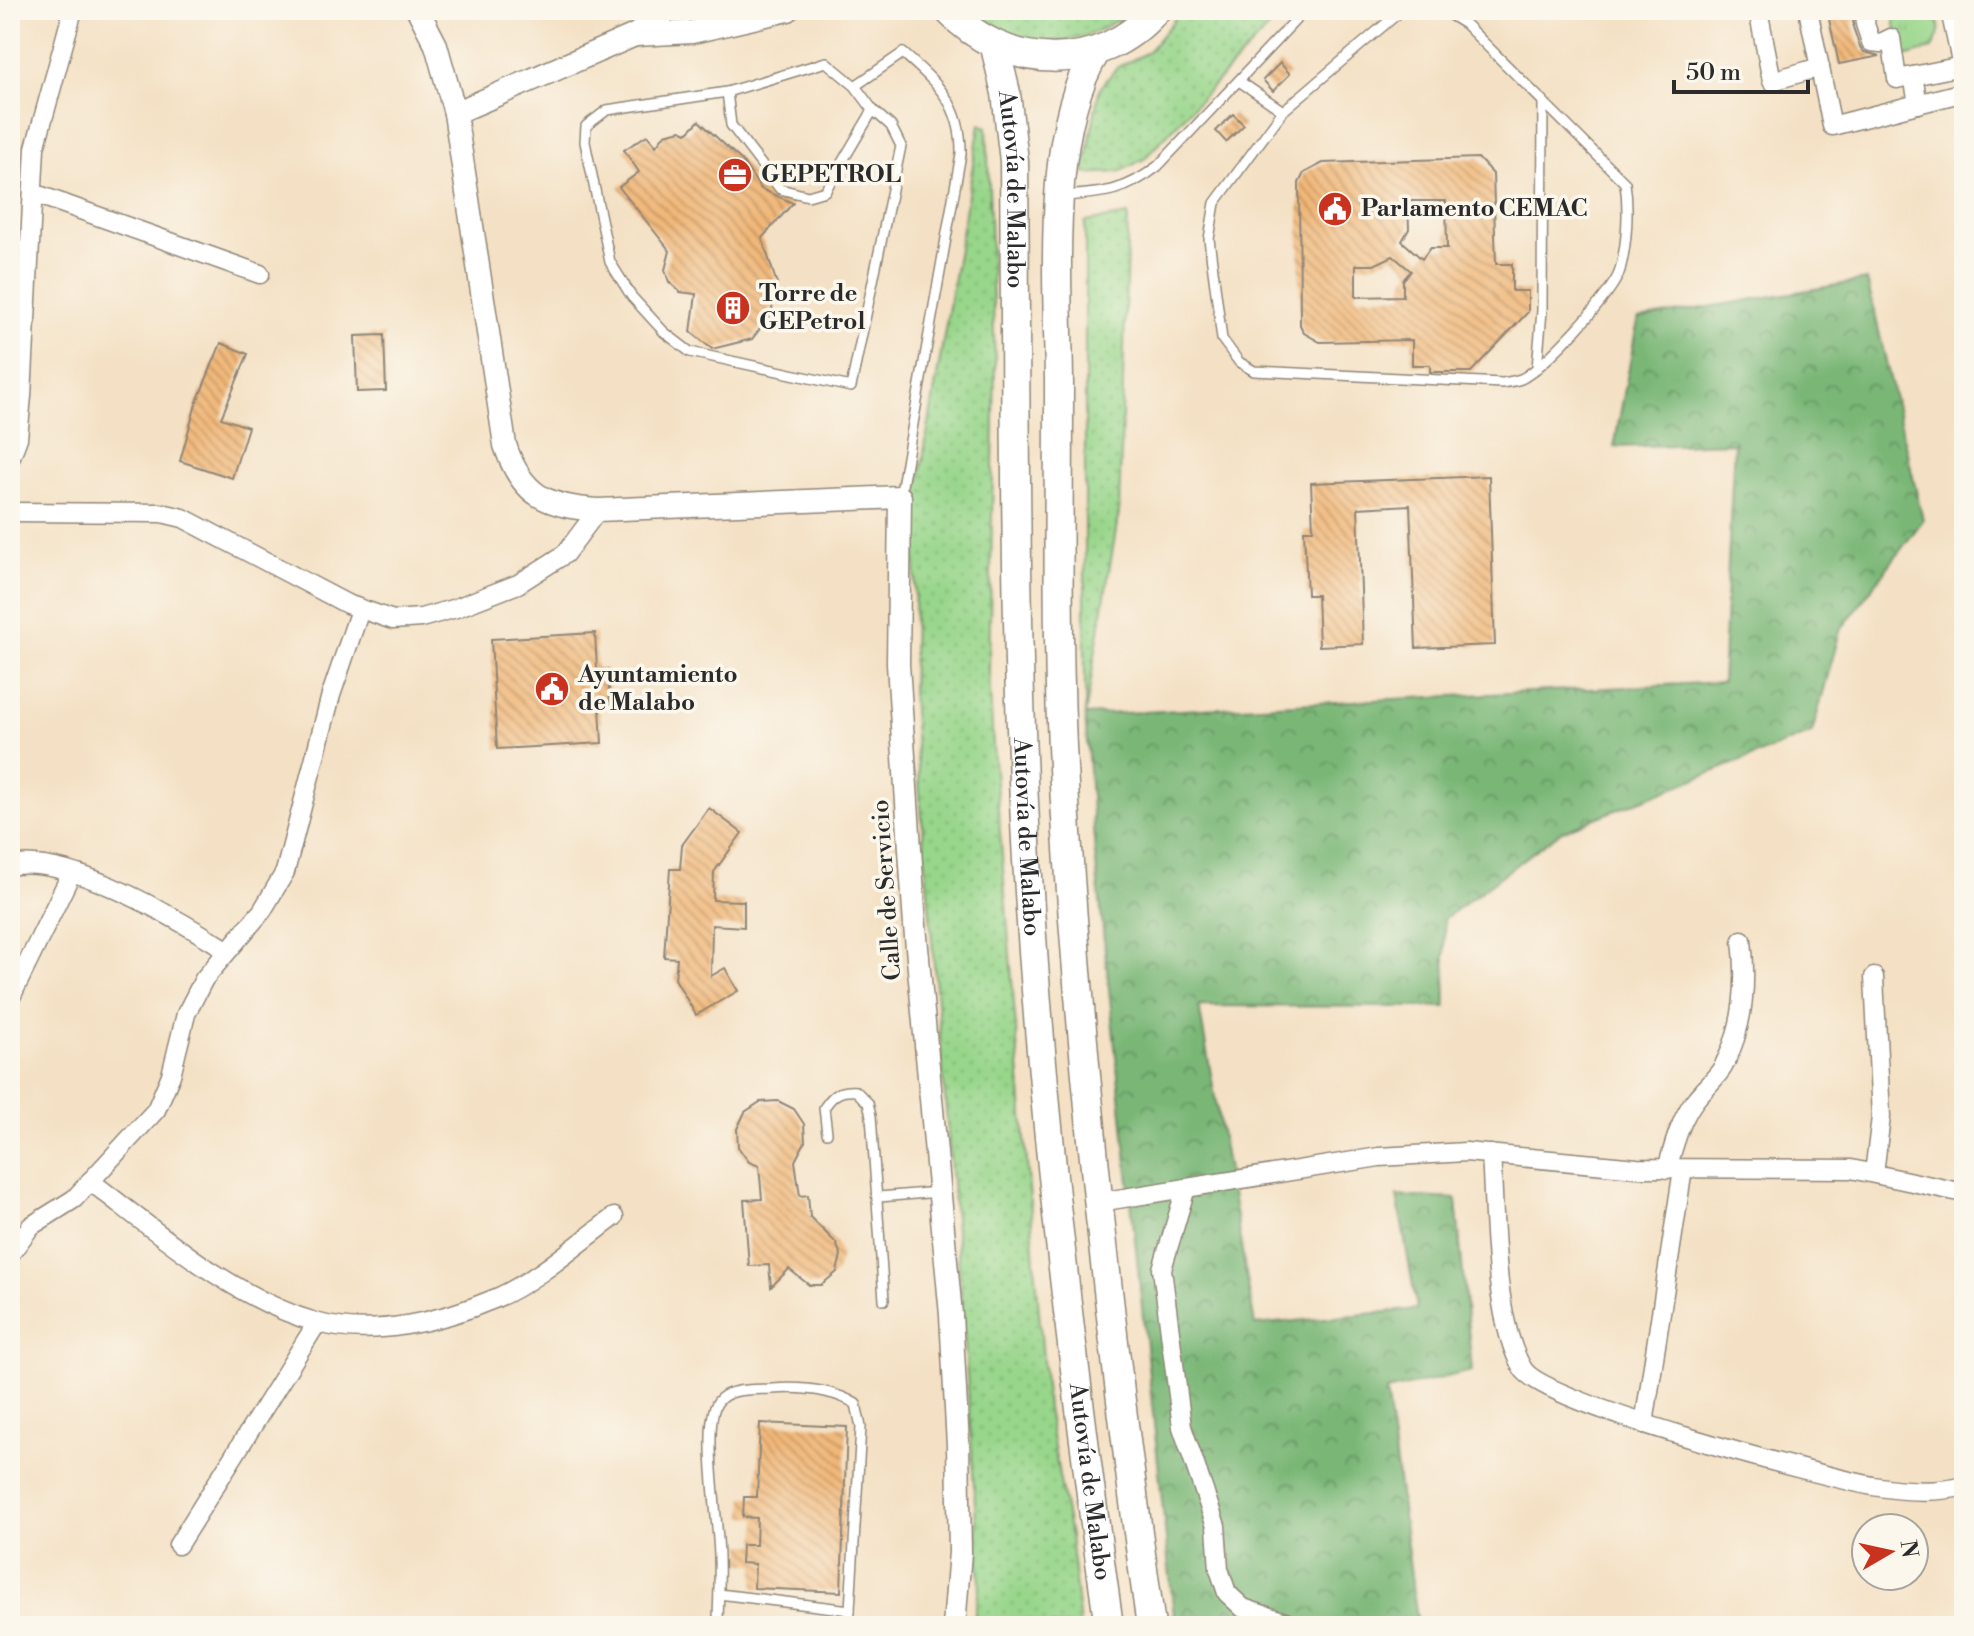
<svg xmlns="http://www.w3.org/2000/svg" width="1974" height="1636" font-family="'Libre Bodoni',serif">
<style>
.grass{fill:url(#grass-dots);stroke:#62805b;stroke-width:2}
.forest{fill:url(#forest-crowns);stroke:#527151;stroke-width:2}
.park{fill:url(#park-tufts);stroke:#62805b;stroke-width:2}
.building{fill:url(#building-back-hatch);fill-rule:evenodd}
.lines{fill:none;stroke-linecap:round;stroke-linejoin:round}
.service-casing{stroke:#908678;stroke-width:12}
.minor-casing{stroke:#908678;stroke-width:21}
.tertiary-casing{stroke:#908678;stroke-width:25}
.trunk-casing{stroke:#908678;stroke-width:31}
.service{stroke:#fff;stroke-width:9}
.minor{stroke:#fff;stroke-width:18}
.tertiary{stroke:#fff;stroke-width:22}
.trunk{stroke:#fff;stroke-width:28}
.labels{text-anchor:middle;dominant-baseline:central;stroke-width:7;stroke-linejoin:round;paint-order:stroke}
.poi-label{font-size:24px;font-weight:bold;fill:#2b2b2b;stroke:#fbf7ec;text-anchor:start}
.street-label{font-size:24px;fill:#2b2b2b;stroke:#fbf7ec}
</style>
<defs>
<pattern id="grass-dots" width="8" height="8" patternUnits="userSpaceOnUse" patternTransform="scale(2)"><rect width="8" height="8" fill="#98d68b"/><path d="M2 2h.1M6 6h.1" fill="none" stroke="#83b878" stroke-width="1.8" stroke-linecap="round"/></pattern>
<pattern id="forest-crowns" width="20" height="18" patternUnits="userSpaceOnUse" patternTransform="scale(2)"><rect width="20" height="18" fill="#7ab777"/><path d="M2 6a3 3 0 1 1 6 0M12 15a3 3 0 1 1 6 0" fill="none" stroke="#649562"/></pattern>
<pattern id="park-tufts" width="24" height="20" patternUnits="userSpaceOnUse" patternTransform="scale(2)"><rect width="24" height="20" fill="#98d68b"/><path d="M3 7l-1-3M5 7V3M7 7l1-3M15 17l-1-3M17 17v-4M19 17l1-3" fill="none" stroke="#83b878"/></pattern>
<pattern id="building-back-hatch" width="6" height="6" patternUnits="userSpaceOnUse" patternTransform="scale(2)"><rect width="6" height="6" fill="#f1b778"/><path d="M-1 5l2 2M0 0l6 6M5-1l2 2" fill="none" stroke="#c39563"/></pattern>
</defs>
<rect width="100%" height="100%" fill="#fbf7ec"/>
<filter id="ink" filterUnits="userSpaceOnUse"><feTurbulence type="fractalNoise" baseFrequency=".0125" numOctaves="2"/><feDisplacementMap in="SourceGraphic" scale="16" xChannelSelector="R" yChannelSelector="G"/><feConvolveMatrix kernelMatrix="1 2 1 2 8 2 1 2 1" color-interpolation-filters="sRGB"/></filter>
<filter id="wash" filterUnits="userSpaceOnUse"><feTurbulence type="fractalNoise" baseFrequency=".006" numOctaves="4" result="noise"/><feDisplacementMap in="SourceGraphic" scale="32" xChannelSelector="R" yChannelSelector="G"/><feGaussianBlur stdDeviation="1.8" result="paint"/><feColorMatrix in="noise" values="0 0 0 0 0 0 0 0 0 0 0 0 0 0 0 0 0 1.4 0 .05"/><feComposite in="paint" operator="in"/></filter>
<g filter="url(#wash)">
<rect width="100%" height="100%" fill="#f4e1c5"/>
<g class="grass">
<path d="M690 10H764L667 26Z"/>
<path d="M972 10H1130C1079 53 1024 50 972 10Z"/>
<path d="M1182 10H1285L1144 159 1119 172 1084 174 1099 90 1116 68 1148 52Z"/>
<path d="M980 124 987 127 995 365 989 671 993 746 1047 1409 1070 1536 1080 1626H973L980 1583 964 1328 912 698 917 494Z"/>
<path d="M1128 215 1119 512 1085 715V222Z"/>
</g>
<path class="forest" d="M1867 280 1923 520 1840 631 1812 733 1560 832 1444 919 1446 1007 1199 1006 1255 1325 1417 1309 1397 1196 1456 1199 1472 1371 1386 1391 1418 1626H1175L1095 854 1085 715 1722 682 1734 443 1614 447 1638 319Z"/>
<path class="park" d="M1906 10H1931C1943 24 1941 33 1932 49L1901 58 1894 19Z"/>
<g id="blocks">
<g class="building">
<path d="M1827 10H1854L1853 27 1860 47 1864 52 1880 56 1839 64Z"/>
<path d="M1280 63 1290 74 1273 91 1263 80Z"/>
<path d="M1233 114 1244 125 1226 142 1216 131Z"/>
<path d="M699 121 742 161 761 189 793 203 762 238 777 284 771 314 752 339 712 349 691 332 696 294 680 292 669 282 665 270 670 251 619 187 639 172 624 150 647 135 656 146 665 134 681 130 687 133Z"/>
<path d="M1478 158 1493 174 1496 264H1512V291H1528V312L1471 372H1430V365H1412V340L1320 342 1304 333 1300 325 1299 183 1304 173 1323 163ZM1408 201H1446L1447 248H1430L1422 259 1402 241 1409 229ZM1393 256 1411 271 1403 280V296L1356 297V265H1374Z"/>
<path d="M384 335 386 391 357 392 355 336Z"/>
<path d="M221 343 248 354 221 418 248 427 232 478 180 461 196 404Z"/>
<path d="M1489 476 1495 645 1416 648 1410 505 1358 508 1363 644 1319 646 1317 595H1307L1304 530H1313L1311 483Z"/>
<path d="M595 633 597 670 608 669 610 707 600 708 602 743 497 749 491 639Z"/>
<path d="M709 808 742 833 714 872 713 900 744 901V927L712 925 711 976 725 968 738 991 696 1015 675 979 677 958 664 957 670 869H680L682 845Z"/>
<path d="M778 1101 794 1109 804 1124 805 1142 795 1161 800 1196 808 1195 810 1217 836 1243 841 1255 837 1272 821 1285H809L789 1269 771 1287 769 1265 749 1266 744 1200 762 1199 759 1166 749 1162 738 1147 737 1129 745 1112 760 1102Z"/>
<path d="M760 1423 847 1427 841 1592 754 1588 755 1564 741 1563 742 1545H756L757 1518 743 1517 744 1497H757Z"/>
</g>
</g>
</g>
<g filter="url(#ink)">
<use href="#blocks" fill-opacity="0" stroke="#908678" stroke-width="2"/>
<g class="lines">
<g class="service-casing">
<g id="service">
<path d="M1239 81 1283 111 1402 10"/>
<path d="M855 86 873 110 825 191 808 196 780 189 731 125 727 92 826 62 855 86 903 53C938 84 962 105 961 154L900 497"/>
<path d="M727 92 607 110 586 126 585 142 610 262 632 297 664 332 690 352 851 387 901 146 891 126 873 110"/>
<path d="M1283 111 1215 203 1209 239 1222 339 1239 362 1254 371 1502 383C1508 382 1515 381 1521 379 1542 370 1615 292 1620 270 1627 244 1629 209 1625 183L1465 24 1442 10"/>
<path d="M1064 196C1104 193 1125 192 1158 166L1305 10"/>
<path d="M1537 368 1542 311 1543 100"/>
<path d="M827 1133 824 1108C833 1094 840 1090 856 1091L868 1103 871 1116 884 1300"/>
<path d="M879 1197 939 1192"/>
<path d="M719 1594 850 1610"/>
<path d="M718 1626C718 1604 720 1581 719 1558 719 1525 703 1431 716 1405 724 1387 755 1390 772 1389 800 1387 831 1389 856 1404L861 1427 849 1626"/>
</g>
</g>
<g class="minor-casing">
<g id="minor">
<path d="M1758 10 1772 81 1820 67"/>
<path d="M1808 10 1832 126 1964 92"/>
<path d="M1866 10 1865 24 1871 42 1881 43 1891 38 1897 79 1913 76"/>
<path d="M1918 104 1913 76 1962 66 1950 10"/>
<path d="M33 193 260 274"/>
<path d="M10 459 18 438 22 396 35 148 73 10"/>
<path d="M10 512 162 513 183 518 347 604 393 620 421 618 456 608 518 584 565 554 598 510"/>
<path d="M10 866C70 854 176 918 227 950"/>
<path d="M10 999 71 874"/>
<path d="M1491 1154C1495 1212 1493 1321 1523 1369 1545 1404 1821 1476 1873 1486 1903 1491 1935 1494 1964 1486"/>
<path d="M1667 1169C1674 1145 1680 1120 1695 1100 1703 1089 1716 1079 1723 1067 1744 1028 1747 982 1742 940"/>
<path d="M1874 1173 1881 1117 1874 977"/>
<path d="M90 1181C159 1233 231 1297 315 1322 371 1339 442 1321 494 1299 537 1281 576 1245 614 1217"/>
<path d="M1186 1188 1162 1269 1182 1427 1216 1526 1219 1569 1227 1593 1243 1608 1297 1626"/>
<path d="M1099 1202 1379 1157 1466 1152 1637 1168 1851 1169 1964 1193"/>
<path d="M10 1254 31 1226 74 1199 156 1110 171 1075 186 1014 204 979 262 911 285 872 331 695 360 610"/>
<path d="M1644 1424 1683 1169"/>
<path d="M178 1545 317 1323"/>
</g>
</g>
<g class="tertiary-casing">
<g id="tertiary">
<path d="M418 10 436 45 455 113"/>
<path d="M669 10 635 35 455 113 505 445C522 497 547 506 598 510L900 497 898 664 915 926 951 1315 958 1446 960 1552 954 1626"/>
<path d="M636 35 692 32 788 10"/>
</g>
</g>
<g class="trunk-casing">
<g id="trunk">
<path d="M948 10C1005 71 1099 76 1156 10"/>
<path id="s1" d="M995 47 1006 93 1014 161C1016 375 1014 589 1024 803 1037 1077 1071 1355 1109 1626"/>
<path d="M1096 52C1044 133 1059 292 1059 388 1059 525 1056 664 1065 802 1082 1078 1112 1353 1151 1626"/>
</g>
</g>
<use href="#service" class="service"/>
<use href="#minor" class="minor"/>
<use href="#tertiary" class="tertiary"/>
<use href="#trunk" class="trunk"/>
</g>
</g>
<defs>
<g id="office-disc" transform="scale(1.8)"><circle r="9.5" fill="#c8321e" stroke="#fbf7ec"/><path d="M-6-3h4V-5.5h4V-3h4V5H-6ZM-1-4.5V-3h2v-1.5ZM-6 0V1H6V0Z" fill="#fff"/></g>
<g id="civic-disc" transform="scale(1.8)"><circle r="9.5" fill="#c8321e" stroke="#fbf7ec"/><path d="M-.6-6.5H3V-4.5H.6V-3L4-1V1h2V6H-6V1h2V-1L-.6-3ZM-1.2 2.5V6h2.4V2.5Z" fill="#fff"/></g>
<g id="building-disc" transform="scale(1.8)"><circle r="9.5" fill="#c8321e" stroke="#fbf7ec"/><path d="M-4-6H4V6H1V3H-1V6H-4ZM-2.5-4.3h1.7v1.8h-1.7ZM.8-4.3h1.7v1.8H.8ZM-2.5-1h1.7V.8h-1.7ZM.8-1h1.7V.8H.8Z" fill="#fff"/></g>
</defs>
<g fill-rule="evenodd">
<use href="#office-disc" x="735" y="175"/>
<use href="#civic-disc" x="1335" y="209"/>
<use href="#building-disc" x="733" y="308"/>
<use href="#civic-disc" x="552" y="689"/>
</g>
<g class="labels">
<g class="poi-label">
<text x="761" y="175">GEPETROL</text>
<text x="1361" y="209">Parlamento CEMAC</text>
<text x="759" y="294">Torre de<tspan x="759" dy="28">GEPetrol</tspan></text>
<text x="578" y="675">Ayuntamiento<tspan x="578" dy="28">de Malabo</tspan></text>
</g>
<g class="street-label">
<text stroke="none"><textPath href="#s1" startOffset="144">Autovía de Malabo</textPath></text>
<text stroke="none"><textPath href="#s1" startOffset="792">Autovía de Malabo</textPath></text>
<text transform="translate(887 890) rotate(-94)">Calle de Servicio</text>
<text stroke="none"><textPath href="#s1" startOffset="1440">Autovía de Malabo</textPath></text>
</g>
</g>
<rect width="1974" height="1636" fill="none" stroke="#fbf7ec" stroke-width="40"/>
<g transform="translate(1890 1552) rotate(81)"><circle r="38" fill="#fbf7ec" stroke="#a8a59f" stroke-width="2"/>
<path d="M0-6L14 30L0 20L-14 30Z" fill="#c8321e"/>
<text y="-12" font-size="22" font-weight="bold" text-anchor="middle" fill="#2b2b2b">N</text>
</g>
<path d="M1674 80v12h134v-12" fill="none" stroke="#2b2b2b" stroke-width="4"/>
<text x="1686" y="80" font-size="24" fill="#2b2b2b" stroke="#fbf7ec" stroke-width="6" paint-order="stroke">50 m</text>
</svg>
